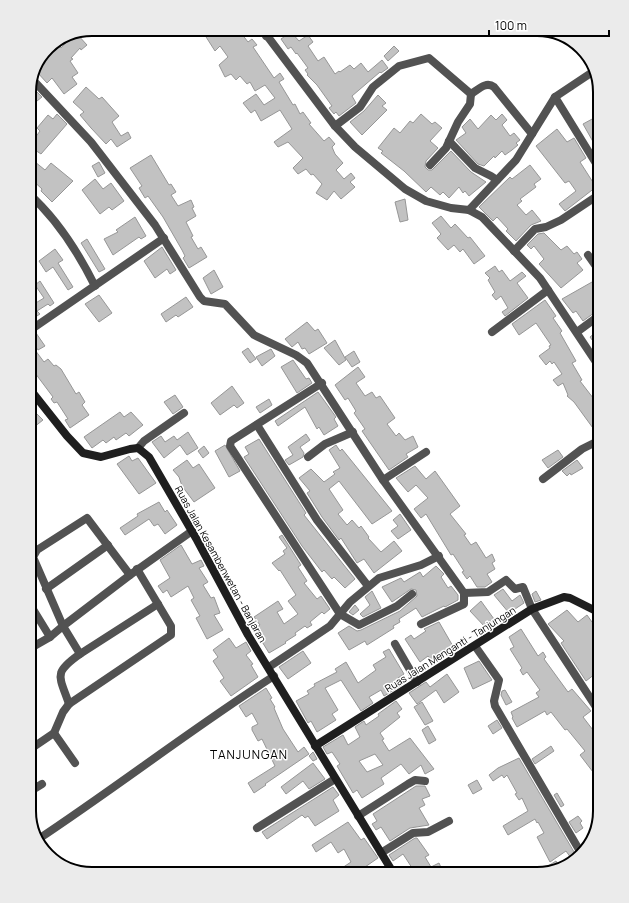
<svg xmlns="http://www.w3.org/2000/svg" width="629" height="903" font-family="Manrope,sans-serif">
<style>
.building{fill:#c2c2c2;stroke:#969696;fill-rule:evenodd}
.lines{fill:none;stroke-linecap:round;stroke-linejoin:round}
.street{stroke:#525252;stroke-width:8}
.secondary{stroke:#1f1f1f;stroke-width:8}
.labels{text-anchor:middle;dominant-baseline:central;stroke-width:3;stroke-linejoin:round;paint-order:stroke}
.street-label{font-size:10px;fill:#000;stroke:#fff}
.quarter-label{font-size:12px;letter-spacing:1px;fill:#000;stroke:#fff}
.rim{fill:none;stroke:#000;stroke-width:2}
</style>
<rect width="100%" height="100%" fill="#fff"/>
<g class="building">
<path d="M201 29H238L248 42 252 39 257 45 253 47 274 78 280 73 284 79 279 82 293 105 295 104 300 114 303 112 311 123 309 124 324 141 329 137 335 144 332 147 335 154 343 163 336 170 344 179 351 173 355 178 350 182 355 187 341 199 334 191 327 200 316 193 322 184 313 174 311 175 306 169 298 174 293 168 303 158 288 142 278 147 274 142 292 129 280 110 261 121 255 110 251 113 243 103 256 94 264 105 275 98 265 85 255 91 250 82 247 84 240 76 236 80 231 74 225 77 219 65 228 57 220 46 215 51Z"/>
<path d="M291 32 299 41 308 35 313 42 308 46 318 61 324 57 335 74 339 71 340 72 350 65 354 69 361 63 368 72 382 60 388 68 381 73 380 72 352 96 356 103 339 116 336 112 334 114 329 108 332 106 317 85 307 75 308 74 305 70 308 68 297 53 296 54 291 47 288 49 281 39Z"/>
<path d="M77 34 87 45 81 50 80 48 71 58 73 59 70 61 78 73 72 77 77 84 64 94 52 78 47 83 37 72 41 64 49 57 46 53 50 45 56 50 60 46 61 48 71 37Z"/>
<path d="M394 46 399 51 388 61 384 56Z"/>
<path d="M32 87 42 97 37 101 29 92V89Z"/>
<path d="M86 87 99 99 102 97 119 116 112 122 121 136 128 132 131 138 117 147 111 139 106 144 91 128 80 115 84 112 73 102Z"/>
<path d="M378 95 386 103 382 106 387 110 362 135 350 122 364 111Z"/>
<path d="M57 114 67 124 41 154 29 146 40 131 37 128 48 115 53 119Z"/>
<path d="M421 114 432 124 435 122 442 128 430 141 438 148 426 161 425 167 428 170H432L451 151 471 172 486 182 469 196 465 191 463 193 459 187 449 198 443 192 440 195 431 187 426 192 404 171 381 153 383 151 378 148 394 128 400 133 410 121 413 123Z"/>
<path d="M502 114 507 120 502 125 510 136 514 133 520 140 516 143 518 145 512 150 505 155 502 151 495 158 494 156 484 166 478 164 456 140 466 133 462 127 470 119 478 129 491 115 496 120Z"/>
<path d="M594 118 600 128V154L583 124Z"/>
<path d="M557 129 567 142 574 138 586 158 580 162 596 187 565 211 559 204 576 191 569 181 565 183 536 146Z"/>
<path d="M151 155 169 185 171 184 176 192 171 195 178 206 191 200 194 207 192 208 196 216 186 222 193 236 191 237 198 249 201 247 207 257 189 268 183 258 185 256 182 250 163 217 148 196 145 198 139 188 142 186 130 168Z"/>
<path d="M29 157 45 170 51 163 73 181 52 202 41 191 42 189 29 177Z"/>
<path d="M99 162 105 173 98 177 92 166Z"/>
<path d="M530 165 541 179 534 184 536 187 520 199 522 201 517 205 526 215 532 210 541 221 531 225 516 241 506 231 508 229 497 217 493 221 479 207 510 177 512 179Z"/>
<path d="M95 179 103 189 111 183 124 201 112 210 109 207 100 214 82 190Z"/>
<path d="M405 199 408 220 400 222 395 202Z"/>
<path d="M441 216 451 228 455 224 468 238 470 237 485 256 474 264 463 249 460 252 454 245 448 250 437 238 441 234 432 223Z"/>
<path d="M135 217 146 236 141 239 139 237 113 255 104 239 118 232 116 230Z"/>
<path d="M544 233 561 250 567 246 574 254 577 252 582 259 577 263 583 270 561 288 539 264 544 259 534 246 531 249 527 245 538 234Z"/>
<path d="M87 239 105 269 99 272 81 243Z"/>
<path d="M162 247 176 270 170 274 167 269 155 278 144 261Z"/>
<path d="M55 249 63 260 58 263 73 287 68 290 53 267 46 272 39 261Z"/>
<path d="M495 266 499 272 502 270 510 281 522 272 526 276 517 283 528 298 505 316 502 312 508 308 501 296 496 300 492 295 495 292 488 280 490 278 485 273Z"/>
<path d="M214 270 223 287 211 294 203 278Z"/>
<path d="M40 281 54 303 50 306 48 304 37 311 40 314 29 321V307L44 298 35 285Z"/>
<path d="M592 282 600 293 596 297 598 301 594 304 598 310 583 321 576 311 573 313 562 299Z"/>
<path d="M99 295 112 313 99 322 85 304Z"/>
<path d="M186 297 193 307 178 317 176 315 166 322 161 314Z"/>
<path d="M545 300 556 316 553 318 562 331 560 333 576 361 572 363 582 380 580 381 600 407V435H598L574 402 567 396 568 395 563 383 558 386 553 380 562 374 554 362 552 364 550 361 546 365 539 356 550 348 549 346 551 345 536 323 519 335 512 324Z"/>
<path d="M307 322 315 331 318 329 327 343 309 354 305 348 302 349 298 342 292 347 285 339Z"/>
<path d="M600 329V351L590 337Z"/>
<path d="M36 333 45 346 38 350 29 337Z"/>
<path d="M335 340 346 360 339 365 324 348Z"/>
<path d="M248 348 256 359 250 363 242 352Z"/>
<path d="M271 349 275 356 262 366 256 357Z"/>
<path d="M35 350 44 362 48 359 54 366 56 365 61 369 76 394 79 392 85 402 82 405 89 415 70 428 65 420 68 419 57 402 54 403 51 399 53 397 29 365V354Z"/>
<path d="M354 351 360 362 352 367 345 357Z"/>
<path d="M293 360 306 379 309 378 312 383 297 393 281 367Z"/>
<path d="M358 367 365 377 356 383 365 396 372 392 376 398 380 396 395 418 387 424 396 436 399 433 405 440 413 436 418 447 406 454 408 457 389 470 362 431 365 429 354 413 356 411 348 398 345 400 335 385Z"/>
<path d="M232 386 244 403 237 408 234 405 220 415 211 403Z"/>
<path d="M318 392 336 417 334 419 338 426 324 435 319 427 317 429 305 407 278 426 275 421Z"/>
<path d="M175 395 183 407 173 414 164 402Z"/>
<path d="M269 399 272 405 260 413 256 407Z"/>
<path d="M120 412 124 417 131 412 143 425 129 436 126 433 116 440 114 437 106 443 103 440 92 448 84 437Z"/>
<path d="M37 414 43 420 29 431V420Z"/>
<path d="M188 432 198 448 187 455 180 445 164 458 152 442 161 436 165 442 174 436 177 440Z"/>
<path d="M306 434 310 440 300 447 304 453 303 457 289 465 285 460 293 455 288 447Z"/>
<path d="M259 439 306 513 304 515 355 579 345 588 334 577 332 579 324 570 322 572 302 546 244 457 249 454 245 447Z"/>
<path d="M225 445 240 471 229 477 215 451Z"/>
<path d="M336 445 340 451 342 449 392 511 372 524 339 481 329 489 343 510 338 514 347 525 352 520 359 528 361 526 369 537 368 538 381 552 394 541 402 551 374 573 364 559 357 563 341 538 339 540 322 517 307 493 310 491 299 478 311 469 324 482 335 474 333 472 340 468 329 450Z"/>
<path d="M204 446 209 453 203 458 198 451Z"/>
<path d="M558 450 563 457 548 468 542 460Z"/>
<path d="M129 456 132 461 138 458 156 483 139 494 117 464Z"/>
<path d="M187 460 193 468 199 464 215 488 194 502 182 486 179 477 173 470Z"/>
<path d="M577 460 583 468 571 475 570 473 567 476 562 471Z"/>
<path d="M415 466 426 479 435 471 460 506 450 514 466 534 464 535 471 545 476 542 486 558 492 554 495 561 492 563 495 569 487 574 492 582 485 587H477L470 576 467 579 462 572 464 571 453 554 451 555 426 514 421 518 414 509 428 498 416 485 408 492 396 478Z"/>
<path d="M159 502 165 512 167 510 177 525 165 534 158 524 154 526 149 519 125 535 120 528 138 516 137 514Z"/>
<path d="M400 514 411 530 398 539 391 531 398 526 393 520Z"/>
<path d="M282 535 301 565 298 567 307 581 304 583 317 599 321 596 330 609 324 614 322 612 310 622 312 625 307 628 305 626 295 633 296 635 285 642 286 643 269 653 261 640 264 639 257 627 260 625 254 617 278 601 283 609 277 612 284 624 298 614 288 601 296 595 280 570 279 571 272 563 285 554 283 551 287 548 279 537Z"/>
<path d="M181 545 192 564 201 560 204 566 199 568 208 582 203 585 211 598 214 597 220 613 214 615 223 630 207 639 196 618 200 616 191 600 194 598 188 586 171 597 167 590 163 593 158 586 170 578 160 560Z"/>
<path d="M436 566 444 574 441 577 448 588 451 586 458 595V600L445 607 444 606 422 617 416 608 399 619 400 622 393 626 394 628 367 645 365 641 349 650 338 633 349 626 357 631 361 630 400 611 417 596 416 590 411 589 392 602 382 587 401 578 404 582 420 572 423 577Z"/>
<path d="M503 589 512 601 520 595 524 603 509 613 494 595Z"/>
<path d="M372 591 381 608 363 617 360 614 370 605 365 597Z"/>
<path d="M536 591 541 600 535 602 532 594Z"/>
<path d="M481 601 494 619 486 628 470 611Z"/>
<path d="M355 605 359 610 353 615 349 612Z"/>
<path d="M567 610 578 622 587 615 592 622 595 620 600 627V670L586 681 561 643 564 641 548 624Z"/>
<path d="M439 622 454 648 448 652 447 650 432 661 428 656 420 662 405 639 411 635 414 639 426 631 424 629Z"/>
<path d="M521 629 538 656 543 652 546 657 544 659 568 692 572 689 591 711 583 717 596 734 600 731V767L593 772 580 755 585 751 567 729 565 730 551 712 547 715 545 711 517 727 512 718 513 717 511 712 539 697 536 693 540 690 527 672 523 675 520 670 522 668 510 649 514 647 509 637Z"/>
<path d="M229 638 236 648 246 642 251 651 246 655 253 664 251 665 258 677 231 696 220 681 224 678 213 661 218 657 213 650Z"/>
<path d="M389 649 404 674 398 678 402 685 384 696 381 690 369 697 373 703 361 711 341 680 325 688 338 710 332 714 336 720 317 732 311 721 308 723 296 701 309 694 307 691 315 686 314 684 337 672 335 669 346 662 358 683 376 670 373 665 386 657 383 652Z"/>
<path d="M303 651 311 663 288 679 279 667Z"/>
<path d="M479 661 492 680 473 689 464 668Z"/>
<path d="M447 674 459 692 444 703 436 690 417 704 409 693 426 682 430 687Z"/>
<path d="M266 688 272 698 270 699 275 707 274 708 283 729 298 752 304 747 309 754 265 784 266 785 254 793 248 783 275 766 262 739 258 741 252 730V727L258 724 252 713 246 717 239 706Z"/>
<path d="M505 690 512 702 506 705 501 695 502 691Z"/>
<path d="M396 701 402 709 397 713 400 717 380 733 384 739 382 740 389 751 410 738 434 769 425 774 421 765 409 774 401 764 381 778 384 784 362 798 357 790 353 793 337 766 340 764 332 752 327 754 323 747 343 735 348 745 360 737 355 727 364 721 366 725 379 716 378 714ZM375 754 383 765 367 772 359 761Z"/>
<path d="M422 702 433 721 425 725 414 707Z"/>
<path d="M497 720 502 728 493 734 488 726Z"/>
<path d="M428 726 436 740 429 744 422 730Z"/>
<path d="M551 746 554 751 535 764 532 759Z"/>
<path d="M313 752 317 759 313 761 309 756Z"/>
<path d="M519 758 577 857 573 861 566 851 550 862 537 837 544 833 538 822 537 823 535 819 508 835 503 826 528 811 522 798 519 800 515 794 517 793 507 775 504 778 502 775 493 781 489 775 498 768Z"/>
<path d="M313 763 325 779 309 789 303 781 286 794 281 787Z"/>
<path d="M477 780 482 789 473 794 468 785Z"/>
<path d="M416 786H425L430 796 422 799 425 805 419 808 429 825 410 828 390 841 381 827 376 830 372 824 377 821 373 814Z"/>
<path d="M333 787 339 795 333 800 339 811 315 826 308 816 305 818 302 815 267 839 262 832Z"/>
<path d="M557 793 564 805 561 807 554 795Z"/>
<path d="M578 816 582 821 580 823 583 828 576 833 569 822Z"/>
<path d="M348 822 361 840 364 838 378 858 365 867 369 874H333L351 862 344 849 338 853 331 842 316 852 312 845Z"/>
<path d="M415 838H417L429 855 425 857 431 867 439 863 444 874H416L403 854 393 861 389 855Z"/>
<path d="M556 861 560 868 538 874 537 873Z"/>
</g>
<g class="lines">
<g class="street">
<path d="M262 29 335 126 355 147 405 189 426 201 451 208 469 210 482 217 540 278 600 368"/>
<path d="M266 36 277 29"/>
<path d="M33 80 91 142 155 225 200 297 204 301 225 304 254 335 296 355 307 363 383 480 464 593V604L421 624"/>
<path d="M555 97 600 170"/>
<path d="M335 126 360 107 373 87 399 66 429 58 471 94C479 89 486 81 494 87L532 134"/>
<path d="M449 141 475 168 491 176 497 180"/>
<path d="M430 165 446 148 458 122 470 104 471 94"/>
<path d="M29 194C57 219 78 252 95 286"/>
<path d="M469 210 516 160 555 97 594 71"/>
<path d="M514 251 535 229 546 227 561 220 600 194"/>
<path d="M588 255 600 272"/>
<path d="M29 331 164 238"/>
<path d="M492 332 548 290"/>
<path d="M577 332 600 315"/>
<path d="M322 383 231 441 230 446 340 614 359 625 397 606 412 594"/>
<path d="M257 425 317 520 368 586"/>
<path d="M138 448 144 441 184 413"/>
<path d="M308 457 325 444 353 432"/>
<path d="M543 479 582 449 600 440"/>
<path d="M383 480 426 452"/>
<path d="M599 501 600 500"/>
<path d="M46 589 108 545"/>
<path d="M464 593 488 592 506 580 515 589 523 587 532 609 600 713"/>
<path d="M29 606H31L50 637"/>
<path d="M395 644 417 682"/>
<path d="M475 646 499 680 494 701 495 706 581 853"/>
<path d="M29 649 50 637 63 626 33 557 37 550 87 518 130 575"/>
<path d="M80 654 158 604"/>
<path d="M269 667 330 626 350 602 379 578 421 565 439 556"/>
<path d="M69 704C59 675 53 673 80 654L63 626 130 575 192 531"/>
<path d="M54 733 75 763"/>
<path d="M29 750 54 733 63 712 69 704 171 635V626L137 569"/>
<path d="M29 792 42 784"/>
<path d="M358 816 408 784 415 780 425 781"/>
<path d="M257 828 335 779"/>
<path d="M37 840C117 787 193 728 274 676"/>
<path d="M381 853 413 833 428 832 449 821"/>
</g>
<g class="secondary">
<path d="M29 388 67 436 83 453 101 457 130 449 138 448 149 457 197 540 248 635 394 874"/>
<path d="M315 746 532 609 564 597 570 598 600 613"/>
</g>
</g>
<g class="labels">
<g class="street-label">
<text transform="translate(221 564) rotate(61)">Ruas Jalan Kesambenwetan - Banjaran</text>
<text transform="translate(450 649) rotate(-32)">Ruas Jalan Menganti - Tanjungan</text>
</g>
<g class="quarter-label">
<text x="249" y="754">TANJUNGAN</text>
</g>
</g>
<path d="M0 0H629V903H0ZM92 36H537A56 56 0 0 1 593 92V811A56 56 0 0 1 537 867H92A56 56 0 0 1 36 811V92A56 56 0 0 1 92 36Z" fill="#ebebeb" fill-rule="evenodd"/>
<path class="rim" d="M92 36H537A56 56 0 0 1 593 92V811A56 56 0 0 1 537 867H92A56 56 0 0 1 36 811V92A56 56 0 0 1 92 36Z"/>
<path d="M489 30v6h120v-6" fill="none" stroke="#000000" stroke-width="2"/>
<text x="495" y="30" font-size="12" fill="#000000" stroke="#ffffff" stroke-width="3" paint-order="stroke">100 m</text>
</svg>
